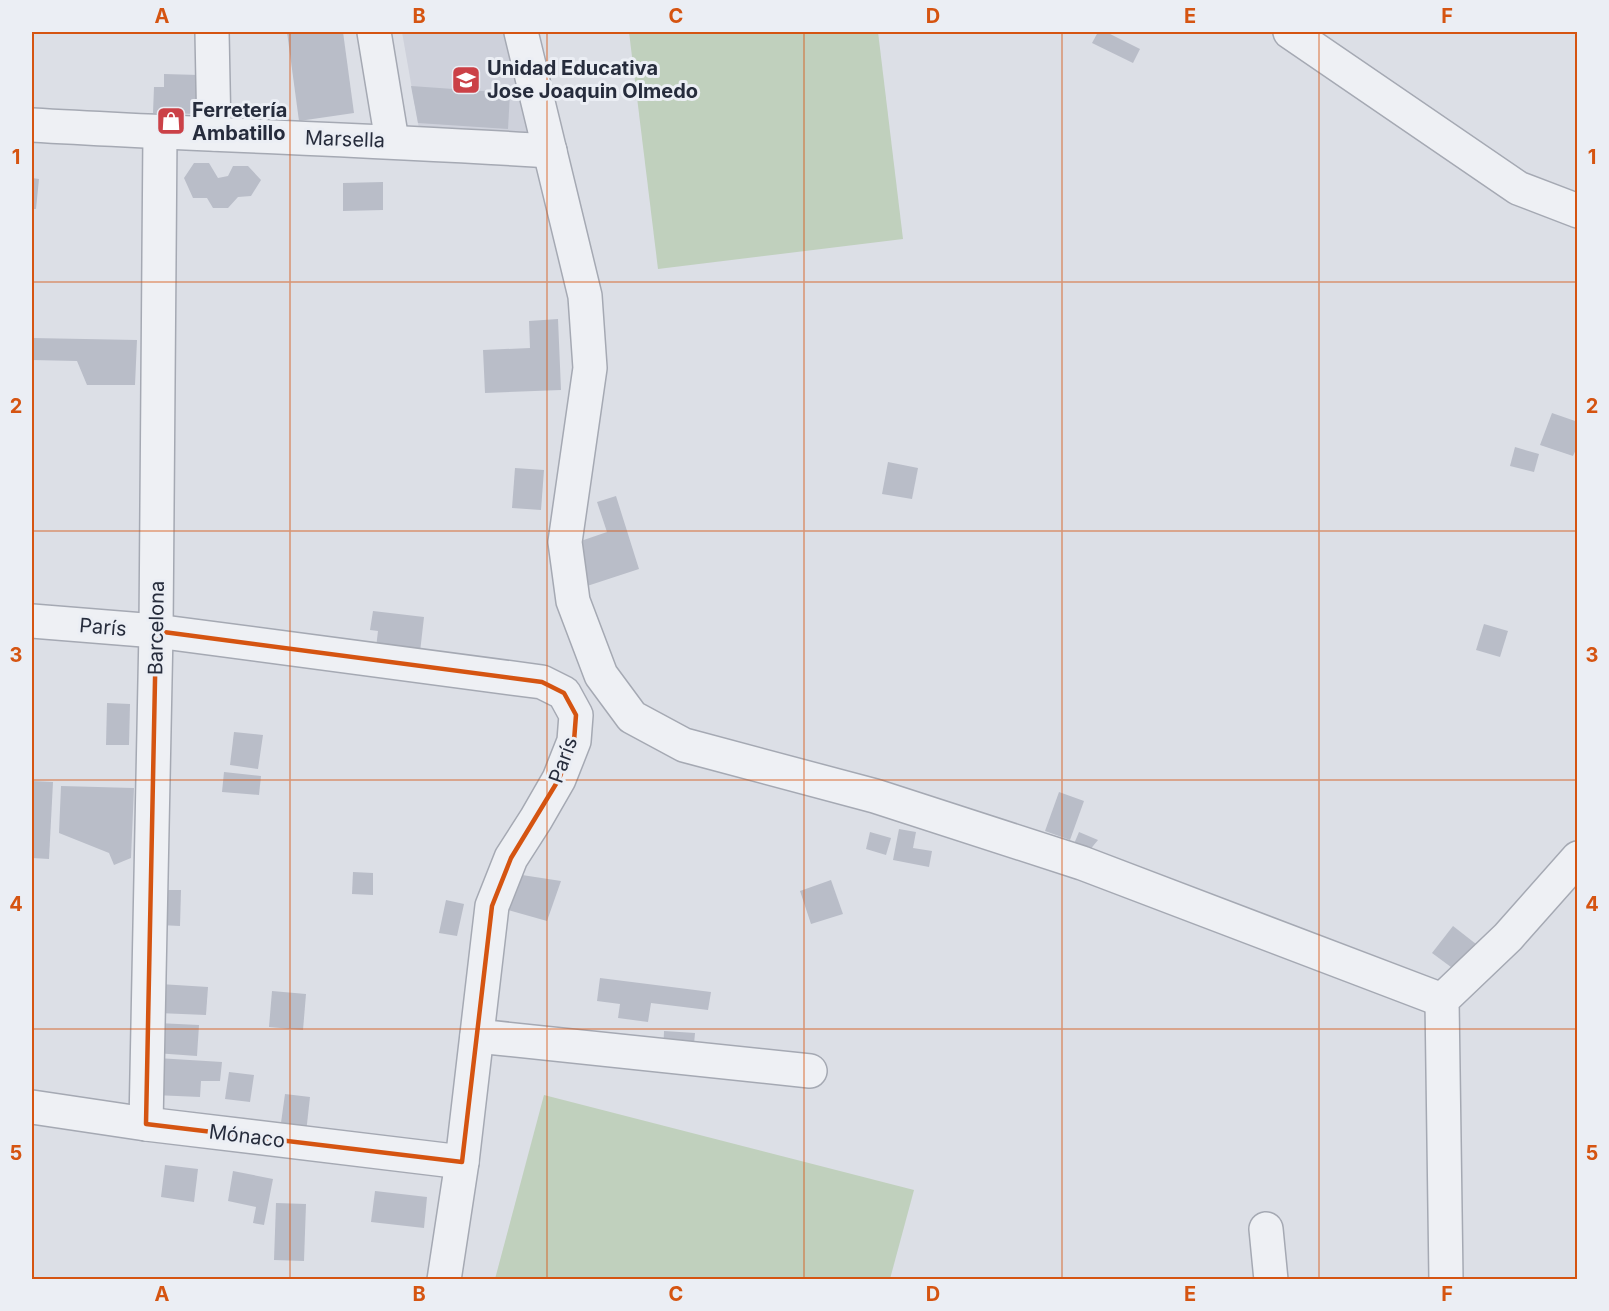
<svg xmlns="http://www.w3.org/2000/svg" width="1609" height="1311" font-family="Inter,sans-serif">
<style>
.built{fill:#ced1db}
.green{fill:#c0d0bd}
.building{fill:#b9bdc8}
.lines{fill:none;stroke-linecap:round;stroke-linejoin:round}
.minor-casing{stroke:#a5a9b3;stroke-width:36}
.minor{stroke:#eef0f4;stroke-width:33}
.marked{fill:none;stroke:#d55411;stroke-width:4.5;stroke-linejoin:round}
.grid{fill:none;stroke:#d55411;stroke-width:1.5;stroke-opacity:0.55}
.labels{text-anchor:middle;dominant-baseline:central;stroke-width:6;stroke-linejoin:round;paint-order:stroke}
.poi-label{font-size:20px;font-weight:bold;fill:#262c3c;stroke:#ebeef4;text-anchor:start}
.street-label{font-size:20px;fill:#262c3c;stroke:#ebeef4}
.neatline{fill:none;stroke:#d55411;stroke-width:2}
.grid-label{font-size:20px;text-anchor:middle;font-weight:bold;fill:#d55411}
</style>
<rect width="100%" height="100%" fill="#dcdfe6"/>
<path class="built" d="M402 32H513L532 133 419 129Z"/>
<g class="green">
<path d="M629 32H878L903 239 658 269Z"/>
<path d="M544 1095 914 1190 890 1279H495Z"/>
</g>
<g class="building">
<path d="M287 32H343L354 113 299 121Z"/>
<path d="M1098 32H1106L1140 49 1133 63 1092 43Z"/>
<path d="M164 74 199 75 197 114 153 113 154 87H164Z"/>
<path d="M411 86 510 93 508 129 418 123Z"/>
<path d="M194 163H209L218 178 228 176 233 166H248L261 180 251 196 238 197 228 208H213L207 198H193L184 178Z"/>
<path d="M32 178 39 179 36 209H32Z"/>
<path d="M383 182V210L343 211V183Z"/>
<path d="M558 319 561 390 485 393 483 350 530 348 529 321Z"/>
<path d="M32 338 137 340 135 385H87L77 361 32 360Z"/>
<path d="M1552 413 1578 422V445L1573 456 1540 445Z"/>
<path d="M1515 447 1539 454 1534 472 1510 466Z"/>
<path d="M888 462 918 468 912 499 882 494Z"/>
<path d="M515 468 544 470 541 510 512 508Z"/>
<path d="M616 496 639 569 581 588 575 543 607 532 597 502Z"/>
<path d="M373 611 424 617 419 661 375 656 378 631 370 630Z"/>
<path d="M1484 624 1508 631 1500 657 1476 650Z"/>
<path d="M107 703 130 704 129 745H106Z"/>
<path d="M234 732 263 735 258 769 230 765Z"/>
<path d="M224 772 261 776 259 795 222 792Z"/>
<path d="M32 781 53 782 49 859 32 858Z"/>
<path d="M61 786 134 788 131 858 114 865 109 853 59 833Z"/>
<path d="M1059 792 1084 801 1070 840 1045 831Z"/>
<path d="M899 829 916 832 913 848 932 851 929 867 893 860Z"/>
<path d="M870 832 891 838 886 855 866 849Z"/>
<path d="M1079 832 1098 840 1084 857 1071 851Z"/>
<path d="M353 872 373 873V895L352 894Z"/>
<path d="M522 875 561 881 547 921 508 910Z"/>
<path d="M831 880 843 914 811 924 800 891Z"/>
<path d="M162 890H181L180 926 160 925Z"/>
<path d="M446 900 464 904 457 936 439 933Z"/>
<path d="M1453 926 1476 944 1455 970 1432 953Z"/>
<path d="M600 978 711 992 708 1010 651 1003 648 1022 618 1018 620 1004 597 1001Z"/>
<path d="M160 984 208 987 206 1015 158 1013Z"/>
<path d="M272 991 306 994 303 1030 269 1027Z"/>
<path d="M157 1023 199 1025 197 1056 155 1053Z"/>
<path d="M664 1031 695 1033 693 1055 663 1054Z"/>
<path d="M157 1058 222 1062 220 1081H201L200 1097 154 1095Z"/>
<path d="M229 1072 254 1075 250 1102 225 1099Z"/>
<path d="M285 1094 310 1097 306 1133 280 1130Z"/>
<path d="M165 1165 198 1169 194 1202 161 1197Z"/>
<path d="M233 1171 273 1179 264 1225 253 1223 256 1207 228 1201Z"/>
<path d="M375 1191 427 1197 424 1228 371 1222Z"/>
<path d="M276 1203 306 1204 304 1261 274 1260Z"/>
</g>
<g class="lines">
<g class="minor-casing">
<g id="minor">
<path d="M212 32 214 134"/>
<path d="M374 32 392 141"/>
<path d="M521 32 585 296 590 368 565 542 573 601 601 675 632 717 684 745 875 796 1082 863 1442 1000"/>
<path d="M1290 32 1518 188 1578 211"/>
<path d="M32 125C204 135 377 140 550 151"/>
<path d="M32 621 156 631 542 682 564 693 576 715 574 741 559 779 536 819 511 858 492 906 462 1162 444 1280"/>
<path d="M477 1036 810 1071"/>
<path d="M32 1107 146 1124 462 1162"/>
<path d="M146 1124 156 631 160 133"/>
<path d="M1266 1229 1271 1280"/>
<path d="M1446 1280 1442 1000 1508 937 1578 858"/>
</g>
</g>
<use href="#minor" class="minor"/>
</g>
<path class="marked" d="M156 631 542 682 564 693 576 715 574 741 559 779 511 858 492 906 462 1162 146 1124Z"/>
<path class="grid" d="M290 32V1280M547 32V1280M804 32V1280M1062 32V1280M1319 32V1280M32 282H1578M32 531H1578M32 780H1578M32 1029H1578"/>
<defs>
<g id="school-square" transform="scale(1.5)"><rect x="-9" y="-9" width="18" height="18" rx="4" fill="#cb4147" stroke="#ebeef4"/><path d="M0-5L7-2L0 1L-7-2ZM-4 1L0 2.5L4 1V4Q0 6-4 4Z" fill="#fff"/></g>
<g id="shop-square" transform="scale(1.5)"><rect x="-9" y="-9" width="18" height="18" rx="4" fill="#cb4147" stroke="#ebeef4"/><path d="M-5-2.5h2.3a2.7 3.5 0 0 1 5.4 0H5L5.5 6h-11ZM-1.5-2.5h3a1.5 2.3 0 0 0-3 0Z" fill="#fff"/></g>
</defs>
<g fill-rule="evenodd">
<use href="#school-square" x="466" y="80"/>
<use href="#shop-square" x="171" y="121"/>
</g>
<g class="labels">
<g class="poi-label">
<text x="487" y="68">Unidad Educativa<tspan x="487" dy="23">Jose Joaquin Olmedo</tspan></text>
<text x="192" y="110">Ferretería<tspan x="192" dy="23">Ambatillo</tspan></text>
</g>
<g class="street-label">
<text transform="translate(345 139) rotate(2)">Marsella</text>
<text transform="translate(103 627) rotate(5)">París</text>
<text transform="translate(156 628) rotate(-89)">Barcelona</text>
<text transform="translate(563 760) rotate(-70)">París</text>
<text transform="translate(247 1136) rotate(7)">Mónaco</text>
</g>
</g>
<rect width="1609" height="1311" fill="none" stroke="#ebeef4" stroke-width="66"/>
<rect x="33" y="33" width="1543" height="1245" class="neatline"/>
<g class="grid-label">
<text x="162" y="23">A</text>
<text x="419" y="23">B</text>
<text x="676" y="23">C</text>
<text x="933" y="23">D</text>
<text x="1190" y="23">E</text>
<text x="1447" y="23">F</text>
<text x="16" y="164">1</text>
<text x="1592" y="164">1</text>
<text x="16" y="413">2</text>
<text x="1592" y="413">2</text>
<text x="16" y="662">3</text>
<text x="1592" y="662">3</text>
<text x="16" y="911">4</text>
<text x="1592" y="911">4</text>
<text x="16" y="1160">5</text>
<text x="1592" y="1160">5</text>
<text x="162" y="1301">A</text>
<text x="419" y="1301">B</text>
<text x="676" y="1301">C</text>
<text x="933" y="1301">D</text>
<text x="1190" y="1301">E</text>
<text x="1447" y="1301">F</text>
</g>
</svg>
